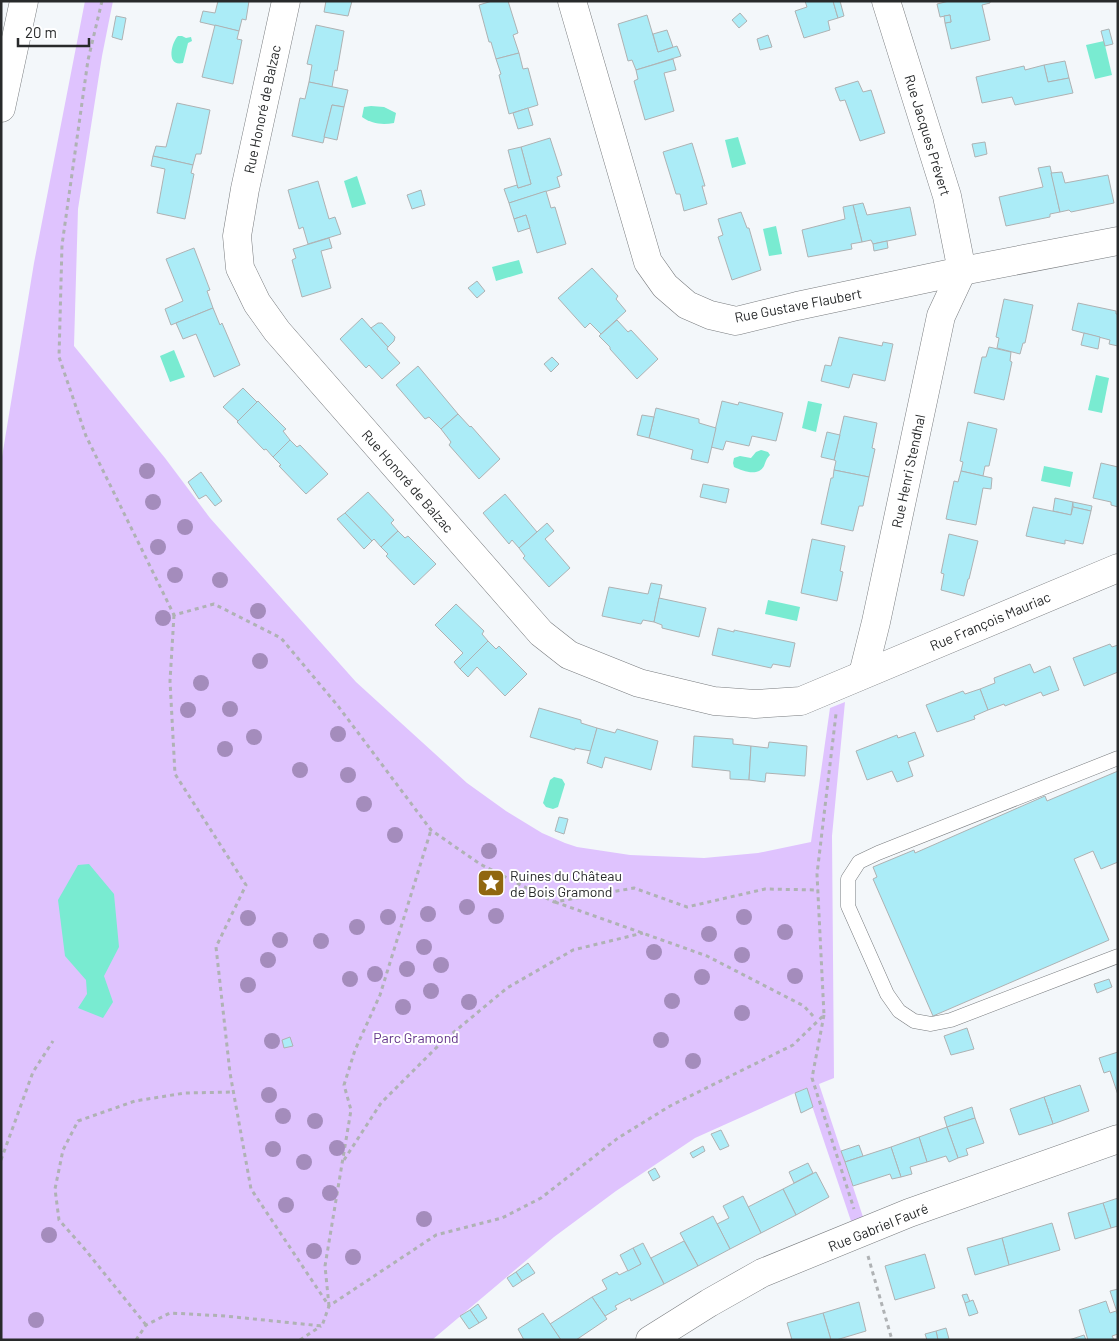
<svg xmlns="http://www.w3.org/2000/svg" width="1119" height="1341" font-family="Barlow,sans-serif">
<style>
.green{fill:#dfc3fe}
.water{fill:#79ebd1}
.building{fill:#abecf7;stroke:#aeb2b3}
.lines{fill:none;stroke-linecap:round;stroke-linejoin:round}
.lane-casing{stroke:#797c7f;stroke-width:15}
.street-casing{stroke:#797c7f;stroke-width:29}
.highway-casing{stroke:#797c7f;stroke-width:29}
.path{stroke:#afb2b4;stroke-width:3;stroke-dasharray:4 4;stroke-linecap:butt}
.lane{stroke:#fff;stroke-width:14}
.street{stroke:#fff;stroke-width:28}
.highway{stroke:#fff;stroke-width:28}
.tree{fill:#a48cbc}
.labels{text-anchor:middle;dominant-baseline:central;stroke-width:4;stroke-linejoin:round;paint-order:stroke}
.street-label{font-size:14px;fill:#282a2b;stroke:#fff}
.poi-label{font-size:14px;fill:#282a2b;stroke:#fff;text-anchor:start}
.park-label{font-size:14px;fill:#63348a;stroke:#fff}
</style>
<rect width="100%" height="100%" fill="#f3f7fa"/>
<path class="green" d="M85 1H113L102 56 78 209 74 346 165 458 210 518 356 682 467 783 506 811 542 833 565 843 577 847 630 855 704 858 758 853 811 842 830 708 845 702 832 836 834 1078 819 1084 863 1217 851 1221 806 1088 695 1138 616 1191 554 1237 432 1340H1V463L34 263Z"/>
<g class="water">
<path d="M178 36H182L186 38 191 37 192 41 188 43 183 63C166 67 171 43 178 36Z"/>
<path d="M1104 41 1112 75 1095 79 1086 45Z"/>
<path d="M371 106 384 107 396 113 394 123C382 125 372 124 362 117L364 107Z"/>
<path d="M738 137 746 164 732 168 725 140Z"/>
<path d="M357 176 366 204 352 208 344 181Z"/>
<path d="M776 226 782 254 769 256 763 229Z"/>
<path d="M519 260 523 273 496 281 492 267Z"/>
<path d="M174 350 185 377 170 382 160 356Z"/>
<path d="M1096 375 1109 378 1102 413 1088 410Z"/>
<path d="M808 401 822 404 816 432 802 428Z"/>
<path d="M761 450 768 452 770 455C766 459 766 461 764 466 758 477 743 471 734 467L733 463 734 458 740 456 751 458 756 452Z"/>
<path d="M1044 466 1073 472 1070 487 1041 481Z"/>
<path d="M768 600 800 607 797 621 765 614Z"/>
<path d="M554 777 562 779 565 784 558 807 553 809 546 807 543 803 550 780Z"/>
<path d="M89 864 114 894 119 947 104 976 113 1002 103 1018 78 1008 87 994 86 980 65 956 58 900 78 865Z"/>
</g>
<g class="building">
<path d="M218 1H249L246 20 242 19 239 31 200 22 203 11 215 13Z"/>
<path d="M326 1H352L348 16 324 12Z"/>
<path d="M492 1H508L518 33 513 35 519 53 496 59 491 42H489L479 5Z"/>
<path d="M805 1H833L838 18 828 21 830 30 804 38 795 11 807 7Z"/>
<path d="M833 1H840L844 16 838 18Z"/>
<path d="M949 1H990V3L982 5 990 40 951 49 945 23 951 22 950 15 940 17 937 4Z"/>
<path d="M740 13 747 21 739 28 732 20Z"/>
<path d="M647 15 658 52 677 46 681 56 636 70 632 60 628 61 618 24Z"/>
<path d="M950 15 951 22 945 23 944 16Z"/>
<path d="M116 16 126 18 122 40 112 37Z"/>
<path d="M215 25 239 31 237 39 242 40 233 84 202 77Z"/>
<path d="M316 25 344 31 337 71 335 70 332 87 309 82 312 65 307 64Z"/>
<path d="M1109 29 1113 44 1105 46 1101 31Z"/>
<path d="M667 30 673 47 658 52 653 34Z"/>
<path d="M768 35 772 47 760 50 757 39Z"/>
<path d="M519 53 523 69 528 68 538 105 509 114 499 75 501 74 496 59Z"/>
<path d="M673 59 676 70 664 73 674 111 645 120 634 81 638 79 636 70Z"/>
<path d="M1065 61 1069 78 1048 82 1044 65Z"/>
<path d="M1044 65 1048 82 1069 78 1073 93 1015 105 1012 97 982 103 976 77 1024 66 1025 70Z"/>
<path d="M858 81 863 92 871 90 885 133 860 141 845 100 840 101 835 88Z"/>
<path d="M309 82 348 90 344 107 332 105 323 143 292 136 300 98 305 99Z"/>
<path d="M177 103 210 110 201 154H196L193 165 153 156 156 146 166 147Z"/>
<path d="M332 105 344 107 337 140 324 137Z"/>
<path d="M528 108 533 125 518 129 513 113Z"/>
<path d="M550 138 562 175 557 177 560 187 509 203 504 189 517 185 518 188 531 184 521 147Z"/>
<path d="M985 142 987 154 975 157 972 144Z"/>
<path d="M692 143 705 186H702L707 204 684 211 680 194H676L663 152Z"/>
<path d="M521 147 531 184 518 188 508 150Z"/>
<path d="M153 156 193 165 191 173 194 174 185 219 157 213 165 169 151 166Z"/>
<path d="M1050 166 1060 212 1050 214V217L1006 226 999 197 1043 187 1038 168Z"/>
<path d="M1062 172 1065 183 1108 175 1114 203 1071 212 1069 210 1060 212 1051 173Z"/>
<path d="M318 181 329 219 335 217 341 234 308 244 303 227 299 229 288 190Z"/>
<path d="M421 190 425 205 412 209 407 195Z"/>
<path d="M546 191 551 208 555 207 566 244 537 253 526 215 514 219 509 203Z"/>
<path d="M863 203 867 215 910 207 916 235 873 244 871 240 862 242 853 205Z"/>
<path d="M853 205 862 242 851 244 852 249 808 257 802 230 845 219 843 207Z"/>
<path d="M741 212 747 228H749L761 270 732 280 718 237 723 235 718 219Z"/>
<path d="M526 215 530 228 518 232 514 219Z"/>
<path d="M329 238 332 248 321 251 331 288 302 297 292 260 296 258 293 249Z"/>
<path d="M887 241 888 248 874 251 873 244Z"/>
<path d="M194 248 210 290 207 291 213 308 171 325 165 309 183 301 166 259Z"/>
<path d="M592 268 618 296 616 299 626 311 601 334 590 323 585 328 558 298Z"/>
<path d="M477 281 485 291 477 298 468 288Z"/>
<path d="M1004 299 1033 305 1025 343H1023L1020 354 997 348 999 338 996 337Z"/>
<path d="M1078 303 1116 311V314H1118V346L1109 344 1110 340 1072 330Z"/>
<path d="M213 308 220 325 222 323 240 365 214 377 196 334 183 339 176 323Z"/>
<path d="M362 318 388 347 387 349 400 363 382 379 369 365 366 368 340 339Z"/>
<path d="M617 320 628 332 631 330 658 359 637 379 610 349V347L599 336Z"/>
<path d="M378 323H382L395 337 394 341 388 347 371 328Z"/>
<path d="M1084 333 1100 337 1098 349 1081 345Z"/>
<path d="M839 337 882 346 883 342 893 344 885 381 853 374 849 388 821 381 825 365 831 366Z"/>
<path d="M989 347 1011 352 1010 361 1012 362 1004 400 974 393 982 357H986Z"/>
<path d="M552 357 559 364 551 372 544 364Z"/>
<path d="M418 366 458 414 441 429 429 417 425 419 396 385Z"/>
<path d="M243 388 257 402 238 421 223 407Z"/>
<path d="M258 401 286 429 283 431 290 440 273 457 266 449 264 450 237 422Z"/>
<path d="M722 401 738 405 739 402 783 413 776 441 752 436 749 446 726 441 723 450 711 447Z"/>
<path d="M656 408 699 419V423L716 428 708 463 691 459 693 450 649 438Z"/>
<path d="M458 414 470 427 471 426 500 459 479 479 449 445 451 442 441 429Z"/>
<path d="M642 415 654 417 649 438 637 435Z"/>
<path d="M844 416 877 423 872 448 875 449 869 477 834 470 836 461 834 460Z"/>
<path d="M968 422 997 429 989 466H985L983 476 961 471 963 462 960 461Z"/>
<path d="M827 432 840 435 834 460 821 457Z"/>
<path d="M290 440 297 447 300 445 328 474 306 494 279 466 281 465 273 457Z"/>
<path d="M1101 463 1118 467V507L1111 505V502L1093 498Z"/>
<path d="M834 470 869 477 863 506H859L853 531 821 524 831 478H833Z"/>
<path d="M961 471 992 478 991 489 983 488 976 525 946 519 954 481 958 482Z"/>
<path d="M201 472 222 501 215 506 206 495 199 499 188 482Z"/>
<path d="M703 484 729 489 726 503 700 497Z"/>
<path d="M368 492 394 520 391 523 398 531 381 547 374 539 372 541 345 513Z"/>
<path d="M505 494 537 532 519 548 512 540 509 544 483 513Z"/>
<path d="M1055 498 1073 502 1071 515 1053 511Z"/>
<path d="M1073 502 1092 506 1091 511 1073 507Z"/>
<path d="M1033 507 1071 515 1073 507 1091 511 1083 544 1065 540V544L1026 536Z"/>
<path d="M345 513 372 541 364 549 337 519Z"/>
<path d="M547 523 554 531 545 539 570 568 549 587 523 558 525 556 519 548Z"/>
<path d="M398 531 405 538 408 536 436 564 414 585 386 556 388 554 381 547Z"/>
<path d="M949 534 978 541 969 579H968L964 596 941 590 944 574 941 573Z"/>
<path d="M812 539 845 546 840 571 843 572 837 601 801 593Z"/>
<path d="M651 583 662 585 654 622 643 620 641 624 602 616 609 587 648 594Z"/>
<path d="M659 598 706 608 699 637 662 628V625L654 622Z"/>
<path d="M456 604 484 631 482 634 488 641 460 669 454 662 463 653 435 625Z"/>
<path d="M718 628 734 632V630L795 643 790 667 773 664 771 668 712 655Z"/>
<path d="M488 641 496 649 499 646 527 674 505 696 477 667 468 677 460 669Z"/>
<path d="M1110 644 1112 647 1118 645V672L1084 686 1073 658Z"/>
<path d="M1030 664 1034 673 1050 666 1059 690 1043 696 1041 692 1005 706 1004 704 988 710 980 689 995 683 994 678Z"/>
<path d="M980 689 988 710 974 716 975 719 937 732 926 705 963 691 965 694Z"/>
<path d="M539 708 581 720V723L597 728 591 751 575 748V750L530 737Z"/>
<path d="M597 728 615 733 617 729 658 741 651 770 605 757 602 768 587 763Z"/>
<path d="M915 732 924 756 908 762 913 776 897 782 892 771 867 780 856 751 897 735 898 738Z"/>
<path d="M694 736 733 739V744L751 746 749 780 730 779V771L692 767Z"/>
<path d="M769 742 807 746 805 776 766 773 765 782 749 780 751 746 768 748Z"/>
<path d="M1118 771V862L1101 869 1093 851 1074 859 1109 940 933 1016 873 879 877 877 873 867 914 850 915 853 1045 796 1047 801Z"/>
<path d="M559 817 568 819 564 834 555 831Z"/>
<path d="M1109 979 1112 987 1097 993 1094 984Z"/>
<path d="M967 1028 974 1049 951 1055 944 1036Z"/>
<path d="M290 1037 293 1046 284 1048 282 1040Z"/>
<path d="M1118 1052V1095L1110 1071 1104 1073 1099 1058Z"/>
<path d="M1080 1085 1089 1111 1053 1124 1044 1097Z"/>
<path d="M807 1088 813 1107 801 1113 795 1093Z"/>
<path d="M1044 1097 1053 1124 1019 1135 1010 1109Z"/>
<path d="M972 1107 975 1118 947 1127 944 1117Z"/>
<path d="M975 1118 984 1143 966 1149 968 1155 958 1158 947 1127Z"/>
<path d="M947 1127 958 1158 949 1162 946 1156 927 1162 919 1137Z"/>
<path d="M721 1130 729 1146 720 1150 711 1134Z"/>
<path d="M919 1137 927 1162 910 1167 912 1174 901 1177 891 1147Z"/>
<path d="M859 1145 863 1156 845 1162 841 1151Z"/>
<path d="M703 1146 705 1151 693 1158 690 1153Z"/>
<path d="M891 1147 901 1177 892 1179 890 1174 853 1186 845 1162Z"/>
<path d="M808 1163 813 1173 794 1183 789 1172Z"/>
<path d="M655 1168 660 1177 653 1181 648 1172Z"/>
<path d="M816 1172 829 1197 796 1215 783 1189Z"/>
<path d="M783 1189 796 1215 761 1233 748 1207Z"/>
<path d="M743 1196 761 1233 730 1249 717 1224 729 1218 723 1206Z"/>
<path d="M1118 1198V1226L1111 1228 1103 1203Z"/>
<path d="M1103 1203 1111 1228 1075 1239 1068 1213Z"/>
<path d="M713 1216 730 1249 698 1266 680 1233Z"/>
<path d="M1052 1223 1060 1250 1009 1265 1002 1238Z"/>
<path d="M1002 1238 1009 1265 975 1275 967 1248Z"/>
<path d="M684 1241 698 1266 664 1284 651 1258Z"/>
<path d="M643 1243 664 1284 631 1301 630 1298 615 1306 617 1309 605 1316 592 1297 607 1289 602 1280 617 1272 619 1275 641 1264 633 1248Z"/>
<path d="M633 1248 641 1264 628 1271 620 1255Z"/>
<path d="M925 1254 935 1288 895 1300 885 1266Z"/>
<path d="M528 1263 535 1273 522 1281 516 1272Z"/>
<path d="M516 1272 522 1281 513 1287 507 1278Z"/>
<path d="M1118 1289V1315L1110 1291Z"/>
<path d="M967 1294 970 1302 965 1303 962 1295Z"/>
<path d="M592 1297 607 1319 576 1340H561L550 1324Z"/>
<path d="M973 1300 978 1313 969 1316 965 1303Z"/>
<path d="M1106 1301 1110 1313 1116 1311 1118 1316V1334L1112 1336 1114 1340H1088L1079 1310Z"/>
<path d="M859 1302 866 1331 836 1340H831L823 1313Z"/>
<path d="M478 1304 487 1318 479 1323 470 1310Z"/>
<path d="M470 1310 479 1323 469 1329 460 1316Z"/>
<path d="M543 1313 561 1340H524L518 1329Z"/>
<path d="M823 1313 831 1340H792L787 1323Z"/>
<path d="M946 1328 949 1339 938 1340 936 1331Z"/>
<path d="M936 1331 938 1340H927L925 1334Z"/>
<path d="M1084 1335 1086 1340H1069Z"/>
</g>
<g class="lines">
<g class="lane-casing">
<path id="lane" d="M1118 758 878 853 859 862 848 879V906L887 994 899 1011 914 1021 931 1024 951 1020 1118 956"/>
</g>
<g class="street-casing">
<g id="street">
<path d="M286 1 245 189 237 236 240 268 257 303 277 331 541 633 569 655 639 683 714 701 755 704 801 701 1118 568"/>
<path d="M572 1 648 262 665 286 687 305 710 315 736 321 797 306 962 271 1118 241"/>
<path d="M863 674 876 622 941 316 962 271 947 196 886 1"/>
<path d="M650 1340 709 1303 762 1273 909 1213 1118 1139"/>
</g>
</g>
<g class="highway-casing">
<path id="highway" d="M1 108 24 1"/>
</g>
<g class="path">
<path d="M102 1 88 60 62 245 59 357 86 436 174 615 214 604 281 638 338 706 431 830 480 864 554 902 634 888 687 907 765 889 818 890"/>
<path d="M174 615 170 681 175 774 246 885 216 947 230 1073 251 1189 329 1306"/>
<path d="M555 902 707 956 804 1006 813 1016"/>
<path d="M824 1015 812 1078 854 1209"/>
<path d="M1 1160 33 1072 53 1041"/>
<path d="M344 1160 381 1103 442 1042 507 988 573 950 643 933"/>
<path d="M868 1256 892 1340"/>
<path d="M329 1306 325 1266 351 1110 344 1085 355 1050 380 995 431 830"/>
<path d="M146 1325 83 1247 59 1220 55 1189 63 1150 78 1121 135 1101 185 1093 234 1092"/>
<path d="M136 1340 146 1325 170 1313 225 1316 322 1326 329 1306 436 1235 502 1218 541 1198 618 1138 670 1106 793 1045 824 1015 817 874 836 714"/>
<path d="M300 1340 321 1326"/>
</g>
<use href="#lane" class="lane"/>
<use href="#street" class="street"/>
<use href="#highway" class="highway"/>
</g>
<g class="tree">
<circle cx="147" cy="471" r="8"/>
<circle cx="153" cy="502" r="8"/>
<circle cx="185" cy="527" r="8"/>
<circle cx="158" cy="547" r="8"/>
<circle cx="175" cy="575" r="8"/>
<circle cx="220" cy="580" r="8"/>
<circle cx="258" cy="611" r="8"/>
<circle cx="163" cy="618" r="8"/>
<circle cx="260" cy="661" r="8"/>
<circle cx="201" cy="683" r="8"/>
<circle cx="230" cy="709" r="8"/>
<circle cx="188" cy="710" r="8"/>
<circle cx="338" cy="734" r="8"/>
<circle cx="254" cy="737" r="8"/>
<circle cx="225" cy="749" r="8"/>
<circle cx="300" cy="770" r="8"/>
<circle cx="348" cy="775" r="8"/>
<circle cx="364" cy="804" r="8"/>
<circle cx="395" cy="835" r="8"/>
<circle cx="489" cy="851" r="8"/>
<circle cx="467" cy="907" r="8"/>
<circle cx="428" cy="914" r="8"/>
<circle cx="496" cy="916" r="8"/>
<circle cx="388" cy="917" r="8"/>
<circle cx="744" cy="917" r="8"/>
<circle cx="248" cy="918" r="8"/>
<circle cx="357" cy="927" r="8"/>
<circle cx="785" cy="932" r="8"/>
<circle cx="709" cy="934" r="8"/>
<circle cx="280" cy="940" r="8"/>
<circle cx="321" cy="941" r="8"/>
<circle cx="424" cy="947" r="8"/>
<circle cx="654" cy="952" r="8"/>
<circle cx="742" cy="955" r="8"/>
<circle cx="268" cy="960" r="8"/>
<circle cx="441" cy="965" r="8"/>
<circle cx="407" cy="969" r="8"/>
<circle cx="375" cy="974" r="8"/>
<circle cx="795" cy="976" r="8"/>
<circle cx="702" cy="977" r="8"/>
<circle cx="350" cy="979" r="8"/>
<circle cx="248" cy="985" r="8"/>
<circle cx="431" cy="991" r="8"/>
<circle cx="672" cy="1001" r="8"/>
<circle cx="469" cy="1002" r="8"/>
<circle cx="403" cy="1007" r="8"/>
<circle cx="742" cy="1013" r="8"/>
<circle cx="661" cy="1040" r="8"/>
<circle cx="272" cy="1041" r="8"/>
<circle cx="693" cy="1061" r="8"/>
<circle cx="269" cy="1095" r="8"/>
<circle cx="283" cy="1116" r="8"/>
<circle cx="315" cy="1121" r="8"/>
<circle cx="337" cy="1148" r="8"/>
<circle cx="273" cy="1149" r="8"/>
<circle cx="304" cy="1162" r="8"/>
<circle cx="330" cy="1193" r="8"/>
<circle cx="286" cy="1205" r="8"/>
<circle cx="424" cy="1219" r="8"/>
<circle cx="49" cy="1235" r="8"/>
<circle cx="314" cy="1251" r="8"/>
<circle cx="353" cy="1257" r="8"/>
<circle cx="36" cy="1320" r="8"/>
</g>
<defs>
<g id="sight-square" transform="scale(1.4375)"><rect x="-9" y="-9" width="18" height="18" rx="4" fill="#90670f" stroke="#fff"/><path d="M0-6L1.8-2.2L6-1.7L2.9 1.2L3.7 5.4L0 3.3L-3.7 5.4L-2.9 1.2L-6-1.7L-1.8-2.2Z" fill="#fff"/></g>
</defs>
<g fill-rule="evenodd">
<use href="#sight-square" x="491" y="883"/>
</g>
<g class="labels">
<g class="street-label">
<text transform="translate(262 109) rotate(-78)">Rue Honoré de Balzac</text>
<text transform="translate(928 135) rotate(73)">Rue Jacques Prévert</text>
<text transform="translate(798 305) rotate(-11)">Rue Gustave Flaubert</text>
<text transform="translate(908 471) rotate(-78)">Rue Henri Stendhal</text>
<text transform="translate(408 481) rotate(49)">Rue Honoré de Balzac</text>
<text transform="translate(990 621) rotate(-23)">Rue François Mauriac</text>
<text transform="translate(878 1227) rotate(-22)">Rue Gabriel Fauré</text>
</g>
<g class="poi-label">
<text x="510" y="875">Ruines du Château<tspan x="510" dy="16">de Bois Gramond</tspan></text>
</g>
<g class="park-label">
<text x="416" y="1037">Parc Gramond</text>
</g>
</g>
<rect width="1119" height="1341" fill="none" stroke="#282a2b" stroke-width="5"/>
<path d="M18 38v8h71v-8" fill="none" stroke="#282a2b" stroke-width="2.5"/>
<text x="25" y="38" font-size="15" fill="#282a2b" stroke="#ffffff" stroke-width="4" paint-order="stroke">20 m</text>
</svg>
